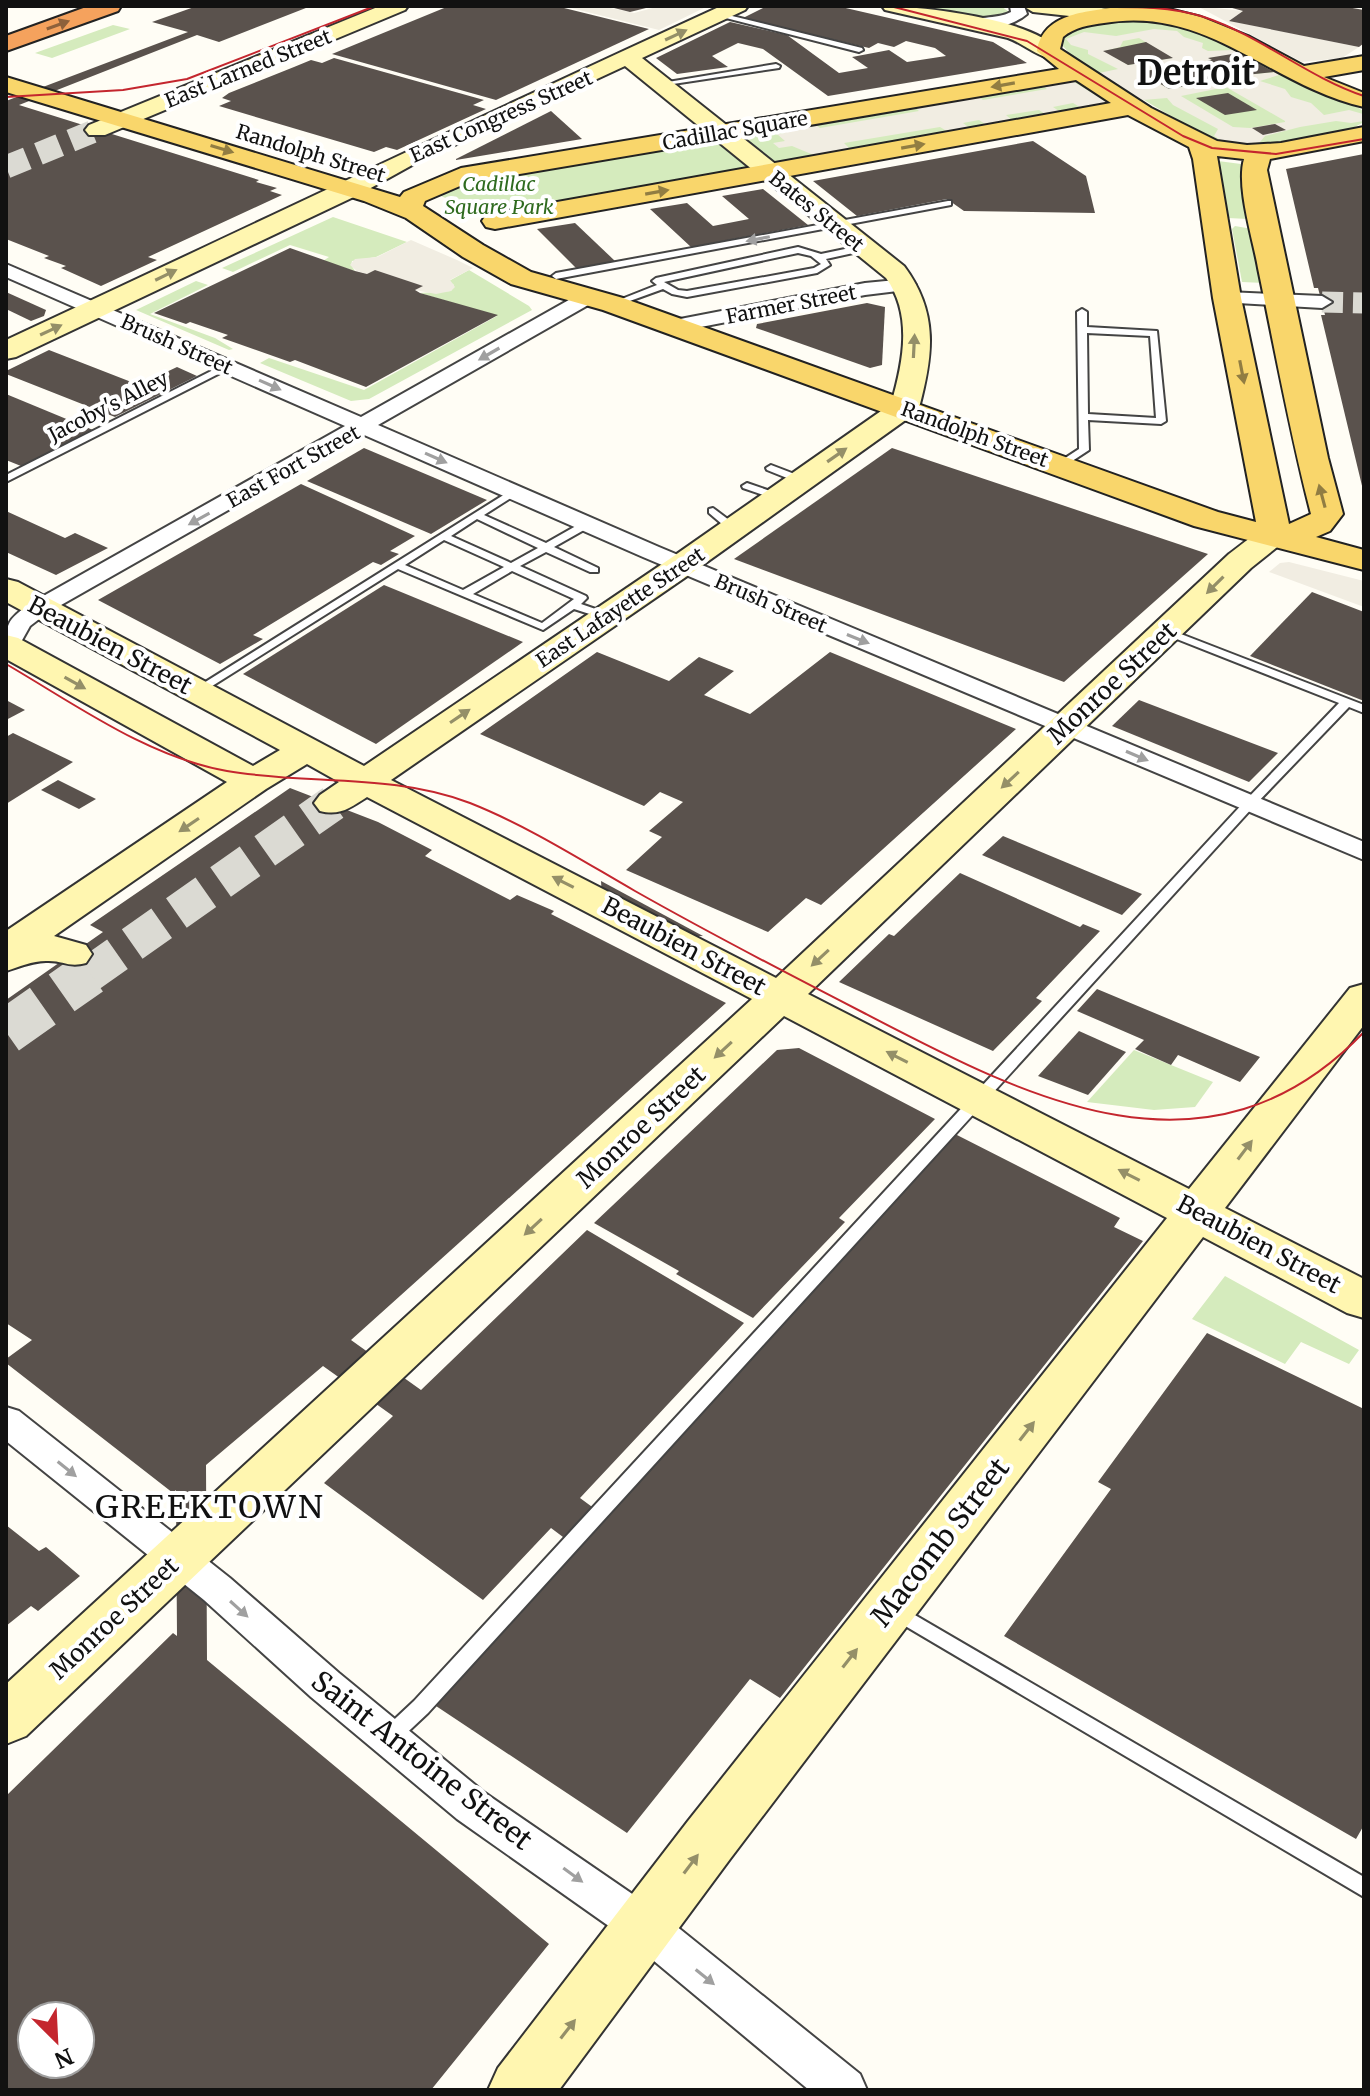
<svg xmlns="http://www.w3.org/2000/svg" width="1370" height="2096" font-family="Merriweather,serif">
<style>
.green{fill:#d5ebbd}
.plaza{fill:#f1ede2;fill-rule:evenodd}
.building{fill:#5a524d;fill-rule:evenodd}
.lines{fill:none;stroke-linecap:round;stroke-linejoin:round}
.street-tunnel{stroke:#dbdad3;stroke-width:21;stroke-dasharray:21 10;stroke-linecap:butt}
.secondary-tunnel-far2{stroke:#dbdad3;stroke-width:23;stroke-dasharray:23 12;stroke-linecap:butt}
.secondary-tunnel-far1{stroke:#dbdad3;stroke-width:36;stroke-dasharray:36 18;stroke-linecap:butt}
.secondary-tunnel{stroke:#dbdad3;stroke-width:45;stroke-dasharray:45 23;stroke-linecap:butt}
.lane-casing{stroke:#444;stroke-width:4}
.street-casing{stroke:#444;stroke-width:4}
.secondary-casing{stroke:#333;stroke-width:4}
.primary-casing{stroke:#222;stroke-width:4}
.highway-casing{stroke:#222;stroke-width:4}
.lane{fill:#fff;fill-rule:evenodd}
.street{fill:#fff;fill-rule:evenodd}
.secondary{fill:#fff6b0;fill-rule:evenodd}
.primary{fill:#f9d66b;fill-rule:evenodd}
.highway{fill:#f5a25d;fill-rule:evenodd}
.tram{stroke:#c4262e;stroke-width:2}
.oneway{fill:#8e613b}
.oneway2{fill:#948f68}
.oneway3{fill:#917d42}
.oneway4{fill:#a0a0a0}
.labels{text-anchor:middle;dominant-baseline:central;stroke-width:8;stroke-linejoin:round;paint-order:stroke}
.far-street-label{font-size:20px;fill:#111;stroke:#fff}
.far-park-label{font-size:20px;font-style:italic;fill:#2f6b1f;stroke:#fff}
.street-label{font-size:24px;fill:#111;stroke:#fff}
.near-street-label{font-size:28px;fill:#111;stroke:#fff}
.near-neighbourhood-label{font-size:32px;letter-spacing:2px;fill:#111;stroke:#fff}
.far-town-label{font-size:34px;font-weight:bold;fill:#111;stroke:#fff}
</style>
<rect width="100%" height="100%" fill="#fffdf5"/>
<g class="green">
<path d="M920 6H1001L1009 12C984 27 947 12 920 6Z"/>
<path d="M1141 19 1205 31 1319 93 1359 108 1364 112V122L1351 129C1303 138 1252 154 1204 136L1074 58 1061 44C1070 17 1118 21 1141 19Z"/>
<path d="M113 25 130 29 52 58 35 53Z"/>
<path d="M1080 72 1136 106 495 221 426 189Z"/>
<path d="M1218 161 1241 164 1248 219 1228 218Z"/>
<path d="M333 217 407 242 376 257 352 261 351 265 355 271 323 261 329 257 290 245 233 272 222 268Z"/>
<path d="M1235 226 1252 229 1264 283 1242 282 1232 229Z"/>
<path d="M469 270 529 306 532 310 369 399 351 401 260 363 269 358 364 390 497 316 420 293 451 291 454 285 449 281Z"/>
<path d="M196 281 208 285 150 314 215 338 233 349 229 350 136 310Z"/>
<path d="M1134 1050 1213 1082 1195 1107 1154 1110 1087 1102Z"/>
<path d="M1225 1276 1359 1350 1349 1364 1301 1342 1285 1364 1192 1319Z"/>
</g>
<g class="plaza">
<path d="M563 6H601L634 13 660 6H708L659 30Z"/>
<path d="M1197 6 1243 11 1230 21 1359 47 1342 58 1302 62Z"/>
<path d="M1154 29 1177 31 1184 37 1203 43 1202 48 1208 51 1233 50 1243 55 1209 58 1212 60 1209 62 1235 76 1274 72 1279 75 1260 81 1285 89 1291 97 1311 103 1324 115 1349 110 1363 114 1364 121 1351 123 1336 121 1300 127 1265 136 1260 142 1250 145 1227 144 1214 136 1218 129 1173 105 1167 98 1143 100 1099 73 1118 69 1088 54V50L1071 45 1066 39 1084 32 1116 36ZM1139 38 1172 58 1128 65 1105 51 1120 47 1123 41ZM1185 64 1214 82 1169 89 1141 72ZM1226 87 1285 121V122L1250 128 1233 127 1181 96Z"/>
<path d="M1069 79 1110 104 1083 109 1073 103 1053 107 1062 113 1048 116 1039 110 1006 115 1014 122 988 126 979 120 963 123 971 129 950 133 940 127 844 143 851 150 816 156 792 146 779 148 773 143 785 141 777 134 785 133 779 128 812 122 820 128 919 111 912 105 975 95 983 100 1047 89 1041 84Z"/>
<path d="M411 240 457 260 473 268 450 280 455 287 451 291 436 294 415 290 422 286 375 270 367 274 357 271 350 265 355 259 377 257Z"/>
<path d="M1289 562 1364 581V607L1269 572 1280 563Z"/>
</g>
<g class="building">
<path d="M197 6H311L219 42 197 35 19 105 259 180 256 182 277 188 270 191 282 195 148 257 157 260 101 286 61 268 66 266 44 258 49 256 6 239V101L188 32 152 22Z"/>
<path d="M449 6H556L649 29 496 100 332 54Z"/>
<path d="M606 6H654L630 12Z"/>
<path d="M767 6H837L993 42 1027 63 828 96 763 49 738 43 712 56 728 67 677 74 656 58 730 22 787 35 839 73 868 68 852 57 889 50 907 62 946 56 935 48 906 41 894 47 878 43 869 48 743 18Z"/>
<path d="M1225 6H1341L1364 10V43L1359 47 1229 21 1243 11Z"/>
<path d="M1146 42 1173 58 1128 65 1103 51Z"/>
<path d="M1232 54 1243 55 1274 72 1235 76 1207 61 1212 60 1208 58Z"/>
<path d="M334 58 484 100 473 105 486 109 397 150 386 147 374 152 219 106 231 101 222 98 229 93 294 67 311 60 322 63Z"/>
<path d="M1185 64 1216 81 1169 89 1140 72Z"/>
<path d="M1228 93 1257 110 1225 115 1196 98Z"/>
<path d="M551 111 582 139 456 160V159Z"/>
<path d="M1275 124 1286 130 1263 135 1252 128Z"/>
<path d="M1033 141 1086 176 1095 213 964 211 947 199 857 216 813 181Z"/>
<path d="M1364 154V490H1363L1321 315H1325L1318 288H1314L1286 169Z"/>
<path d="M763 189 808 225 691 247 650 209 687 203 713 226 749 219 722 196Z"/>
<path d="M575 223 615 261 576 268 537 229Z"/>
<path d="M290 248 355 271 367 274 375 270 423 286 415 290 420 293 498 315 366 387 295 360 290 362 222 338 228 335 190 322 186 324 154 313Z"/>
<path d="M6 292 46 310 44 316 31 321 6 309Z"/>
<path d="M867 303 885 307 882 365 870 368 756 328 757 324Z"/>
<path d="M49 350 139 385 177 367 197 376 115 417 6 374V371Z"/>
<path d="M6 394 93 430 21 466 6 460Z"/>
<path d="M364 448 487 500 431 534 307 481Z"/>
<path d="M892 448 1208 554 1064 682 734 559Z"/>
<path d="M301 484 415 536 390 551 399 554 381 565 373 562 253 635 263 639 220 664 98 600Z"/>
<path d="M6 511 65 538 75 533 108 548 56 575 6 552Z"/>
<path d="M384 585 523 642 376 744 243 674Z"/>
<path d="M1312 592 1364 612V701L1250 656Z"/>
<path d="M597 652 669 681 699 657 734 671 704 695 750 714 830 652 1016 729 821 905 806 898 768 932 626 870 662 837 649 831 683 802 660 792 644 806 480 734Z"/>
<path d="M6 700 25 710 6 720Z"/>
<path d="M1139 700 1278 753 1249 782 1112 726Z"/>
<path d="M13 733 73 762 6 804V737Z"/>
<path d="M58 780 96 799 79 809 41 790Z"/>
<path d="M290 788 378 822 432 850 425 856 510 900 517 895 554 911 551 914 726 1003 351 1340 421 1390 587 1230 744 1323 580 1498 603 1515 953 1133 1120 1218 1114 1227 1143 1241 780 1698 750 1679 627 1833 433 1704 575 1546 551 1528 483 1600 324 1483 393 1416 323 1366 206 1465 207 1660 549 1944 431 2090H6V1796L173 1633 177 1636 176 1490 173 1493 6 1363V1359L32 1340 6 1323V1000L103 932 90 925ZM32 2016H80V2064H32Z"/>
<path d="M1003 836 1142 894 1122 915 982 855Z"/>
<path d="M960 873 1080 927 1083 924 1100 931 1036 998 1042 1001 993 1051 839 982 889 934 894 936Z"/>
<path d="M601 881 703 936 675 937 602 899Z"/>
<path d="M1097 989 1260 1057 1240 1082 1178 1055 1171 1065 1135 1049 1144 1040 1077 1011Z"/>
<path d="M1079 1031 1126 1052 1088 1095 1038 1076Z"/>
<path d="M799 1048 935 1119 839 1218 845 1222 753 1318 676 1274 679 1271 594 1223 777 1050Z"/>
<path d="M1207 1333 1364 1409V1825L1356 1839 1004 1636 1111 1489 1098 1482Z"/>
<path d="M6 1525 39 1551 46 1547 80 1576 38 1611 31 1606 6 1626Z"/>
</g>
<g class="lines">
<path class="street-tunnel" d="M1322 302 1364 303"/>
<path class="secondary-tunnel-far2" d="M6 167 97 130"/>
<path class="secondary-tunnel-far1" d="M88 975 333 803"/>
<path class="secondary-tunnel" d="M6 1032 90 973"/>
<g class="lane-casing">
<g id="lane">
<path d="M720 13 862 48 863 50 859 52 718 16Z"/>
<path d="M776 64 780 66 779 68 660 86 656 84Z"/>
<path d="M948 201H951V205L556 279 552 276 556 273Z"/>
<path d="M864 245 867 246V250L826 259 830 265 817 273 687 297 672 294 663 289 616 306 609 304 657 285 652 281 656 278 798 247 821 254ZM798 253 811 256 821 264 814 268 687 291 678 290 664 282Z"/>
<path d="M1082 309 1087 312V327L1157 331 1166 421 1161 424 1088 420 1089 450 1060 469 1055 466 1056 464 1079 449 1077 312ZM1087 333 1150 336 1156 418 1088 414Z"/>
<path d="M227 363 230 364V368L6 482V475Z"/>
<path d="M771 465 805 478 806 480 797 482 767 470 766 468Z"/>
<path d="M747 483 782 495 783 497 778 500 743 488 742 486Z"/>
<path d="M513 489 517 490V494L484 515 546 543 583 522H591V526L554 547 598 568V572H590L546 552 520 566 586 596 587 598 581 604 610 614V618H602L574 609 543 630 398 569 201 693H193L191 691ZM477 519 538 548 511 563 451 536ZM444 540 504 567 463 590 405 565ZM512 571 574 599 542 623 473 594Z"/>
<path d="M713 508 737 526V530H729L709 513V509Z"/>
<path d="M1168 629 1364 705V713L1349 707 1254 806 428 1713 396 1743 389 1745 382 1743 380 1737 382 1731 414 1701 1246 800 1339 703 1164 634V630Z"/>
<path d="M896 1604 1364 1877V1897L890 1617 887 1612 890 1607Z"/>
</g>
</g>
<g class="street-casing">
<g id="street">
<path d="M1010 6H1024L1027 14C1013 26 978 36 962 24 975 15 996 20 1011 12Z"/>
<path d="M6 264 361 417 583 292H597L600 296 597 300 378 425 659 547 1364 842V860L643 557 362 434 47 613 30 626 16 651 6 653C6 623 6 621 31 603L345 426 6 277Z"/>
<path d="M907 279 916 285 914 289 865 295 675 332 665 326 675 320 865 283Z"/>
<path d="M1227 292 1322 296 1332 302 1322 308 1220 302 1217 298 1220 294Z"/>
<path d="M6 1407 19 1411 230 1578 339 1673 485 1793 660 1913 860 2074 867 2090H809L630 1941 457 1819 311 1697 204 1600 6 1441Z"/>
</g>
</g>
<g class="secondary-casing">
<g id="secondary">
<path d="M380 6H408L405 10 105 135H89L85 130 89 125Z"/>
<path d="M721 6H748L745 10 642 58 904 266C939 313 933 355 919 408L914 414 693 572 391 780 776 978 1229 554C1247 541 1263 524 1286 529L1291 536 1251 568 808 994 1189 1189 1350 988 1364 984V1025L1225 1208 1364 1279V1318L1347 1313 1203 1237 730 1859 559 2090H488L498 2068 688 1821 1167 1218 784 1016 26 1736 6 1744V1684L752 999 367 797C350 808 340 816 320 811L314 803 320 795 339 782 307 764 266 789 54 936 86 945 92 954 86 963C68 968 63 960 46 961 32 961 19 967 6 971V931L227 782 6 659V635L18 638 253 766 280 750 6 602V579L18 582 364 766 671 558 891 404C903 363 913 315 886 278L625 66 414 164 360 194 16 357 6 359V340C245 229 482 115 721 6Z"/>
<path d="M882 6C921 6 1035 19 1059 51L1048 58C1034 54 1022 43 1008 38L885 10Z"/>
<path d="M1023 6H1090L1113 10 1117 14 1106 20 1033 12Z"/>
</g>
</g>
<g class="primary-casing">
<path id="primary" d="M1116 7 1169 9 1201 17 1248 36 1304 66 1364 56V70L1324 77 1364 93V107C1270 86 1208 5 1104 23 1089 25 1075 27 1063 37L1060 49 1151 108 1217 141 1247 145 1281 143 1364 127V141L1270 159 1267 170 1328 458 1343 514 1330 531 1316 537 1364 550V570L1194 526 603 310 511 284 463 257 406 218 364 201 6 92V77L400 197 404 192 461 168 1059 69 1037 51C1043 13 1086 12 1116 7ZM1076 80 1111 103 495 213 486 215 482 221 486 227 495 229 1128 115 1189 147 1193 159 1213 298 1256 522 1218 512 623 298 531 272 483 245 423 206 425 201 467 183ZM1217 156 1244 159C1236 187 1253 239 1258 268 1275 350 1290 433 1311 514L1289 524 1241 298Z"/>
</g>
<g class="highway-casing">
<path id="highway" d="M89 6H121L118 11 6 51V36Z"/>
</g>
<use href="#lane" class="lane"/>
<use href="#street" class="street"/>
<use href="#secondary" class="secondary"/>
<use href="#primary" class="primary"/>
<use href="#highway" class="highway"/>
<g class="tram">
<path d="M890 6 1027 41 1183 136 1212 148 1276 154 1364 139"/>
<path d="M1050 6C1101 10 1154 1 1204 17 1261 36 1307 77 1364 96"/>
<path d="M6 97 123 90 187 79 375 6"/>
<path d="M6 664C75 704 147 757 227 771 307 785 393 773 470 803 528 826 581 860 635 891 711 934 788 974 866 1014 1029 1099 1209 1193 1364 1032"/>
</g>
</g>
<defs><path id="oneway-solid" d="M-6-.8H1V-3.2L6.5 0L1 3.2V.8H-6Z" transform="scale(2)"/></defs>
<use class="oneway" href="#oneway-solid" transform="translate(58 25) rotate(-20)"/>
<g class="oneway2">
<use href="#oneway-solid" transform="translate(676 35) rotate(-25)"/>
<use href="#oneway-solid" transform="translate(166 275) rotate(-26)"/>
<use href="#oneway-solid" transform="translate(51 330) rotate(-25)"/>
<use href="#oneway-solid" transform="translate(914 346) rotate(-87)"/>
<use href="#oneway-solid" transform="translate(837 455) rotate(-35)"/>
<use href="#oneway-solid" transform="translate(1215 585) rotate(135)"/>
<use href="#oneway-solid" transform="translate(75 683) rotate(29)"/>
<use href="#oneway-solid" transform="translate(460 716) rotate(-34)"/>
<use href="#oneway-solid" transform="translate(1010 780) rotate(137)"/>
<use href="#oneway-solid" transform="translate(189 825) rotate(146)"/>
<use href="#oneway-solid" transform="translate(563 882) rotate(-153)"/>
<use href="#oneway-solid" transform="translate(820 958) rotate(137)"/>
<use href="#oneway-solid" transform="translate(723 1050) rotate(137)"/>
<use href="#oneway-solid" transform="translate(897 1057) rotate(-153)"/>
<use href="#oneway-solid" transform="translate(1245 1150) rotate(-53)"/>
<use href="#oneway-solid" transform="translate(1129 1175) rotate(-153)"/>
<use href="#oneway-solid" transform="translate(533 1227) rotate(137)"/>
<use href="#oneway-solid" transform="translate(1027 1431) rotate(-52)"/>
<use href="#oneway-solid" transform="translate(850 1658) rotate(-52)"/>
<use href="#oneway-solid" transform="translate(691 1864) rotate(-53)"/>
<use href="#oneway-solid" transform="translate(568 2029) rotate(-52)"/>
</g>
<g class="oneway3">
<use href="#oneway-solid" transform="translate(1003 85) rotate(170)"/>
<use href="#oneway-solid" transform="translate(913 146) rotate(-10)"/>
<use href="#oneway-solid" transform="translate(222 149) rotate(17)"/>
<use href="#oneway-solid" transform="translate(657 192) rotate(-10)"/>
<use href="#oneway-solid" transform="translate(1242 372) rotate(79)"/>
<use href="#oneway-solid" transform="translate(1322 496) rotate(-105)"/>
</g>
<g class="oneway4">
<use href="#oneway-solid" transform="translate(758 239) rotate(169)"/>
<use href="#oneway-solid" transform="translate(489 354) rotate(150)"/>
<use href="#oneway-solid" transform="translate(270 385) rotate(24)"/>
<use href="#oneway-solid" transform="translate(436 458) rotate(24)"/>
<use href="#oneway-solid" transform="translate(199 519) rotate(151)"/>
<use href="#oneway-solid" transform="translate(858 639) rotate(22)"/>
<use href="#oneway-solid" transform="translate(1137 756) rotate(23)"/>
<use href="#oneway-solid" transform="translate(67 1469) rotate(39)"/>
<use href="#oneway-solid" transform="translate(239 1609) rotate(42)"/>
<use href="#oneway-solid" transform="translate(573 1875) rotate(36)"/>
<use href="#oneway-solid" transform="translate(705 1977) rotate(39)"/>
</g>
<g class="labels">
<g class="far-street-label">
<text transform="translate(248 68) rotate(-22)">East Larned Street</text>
<text transform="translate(501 116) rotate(-24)">East Congress Street</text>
<text transform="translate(735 130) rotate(-10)">Cadillac Square</text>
<text transform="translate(311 153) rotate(17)">Randolph Street</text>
<text transform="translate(817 211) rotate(39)">Bates Street</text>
<text transform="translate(791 304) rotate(-11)">Farmer Street</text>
<text transform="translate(177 344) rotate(24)">Brush Street</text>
<text transform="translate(108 406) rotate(-27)">Jacoby's Alley</text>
<text transform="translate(975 434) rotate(20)">Randolph Street</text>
<text transform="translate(293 466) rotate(-29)">East Fort Street</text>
<text transform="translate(771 603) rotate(23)">Brush Street</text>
<text transform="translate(620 607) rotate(-34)">East Lafayette Street</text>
</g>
<g class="far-park-label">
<text x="499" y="183">Cadillac<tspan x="499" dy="23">Square Park</tspan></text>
</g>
<g class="street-label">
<text transform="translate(110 645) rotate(28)">Beaubien Street</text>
<text transform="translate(1112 683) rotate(-43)">Monroe Street</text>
<text transform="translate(684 946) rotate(28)">Beaubien Street</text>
<text transform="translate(641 1127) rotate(-43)">Monroe Street</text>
<text transform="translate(1259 1244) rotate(28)">Beaubien Street</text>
<text transform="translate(114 1618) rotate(-43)">Monroe Street</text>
</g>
<g class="near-street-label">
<text transform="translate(940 1542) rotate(-52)">Macomb Street</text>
<text transform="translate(422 1760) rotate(38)">Saint Antoine Street</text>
</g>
<g class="near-neighbourhood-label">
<text x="210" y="1507">GREEKTOWN</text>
</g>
<g class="far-town-label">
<text x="1196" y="73">Detroit</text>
</g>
</g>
<rect width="1370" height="2096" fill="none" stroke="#111111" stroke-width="16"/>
<g transform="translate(56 2040) rotate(156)"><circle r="38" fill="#ffffff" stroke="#a0a0a0" stroke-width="2"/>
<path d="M0-6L14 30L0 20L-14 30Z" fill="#c4262e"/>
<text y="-12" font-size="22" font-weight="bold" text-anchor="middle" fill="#111111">N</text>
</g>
</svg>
